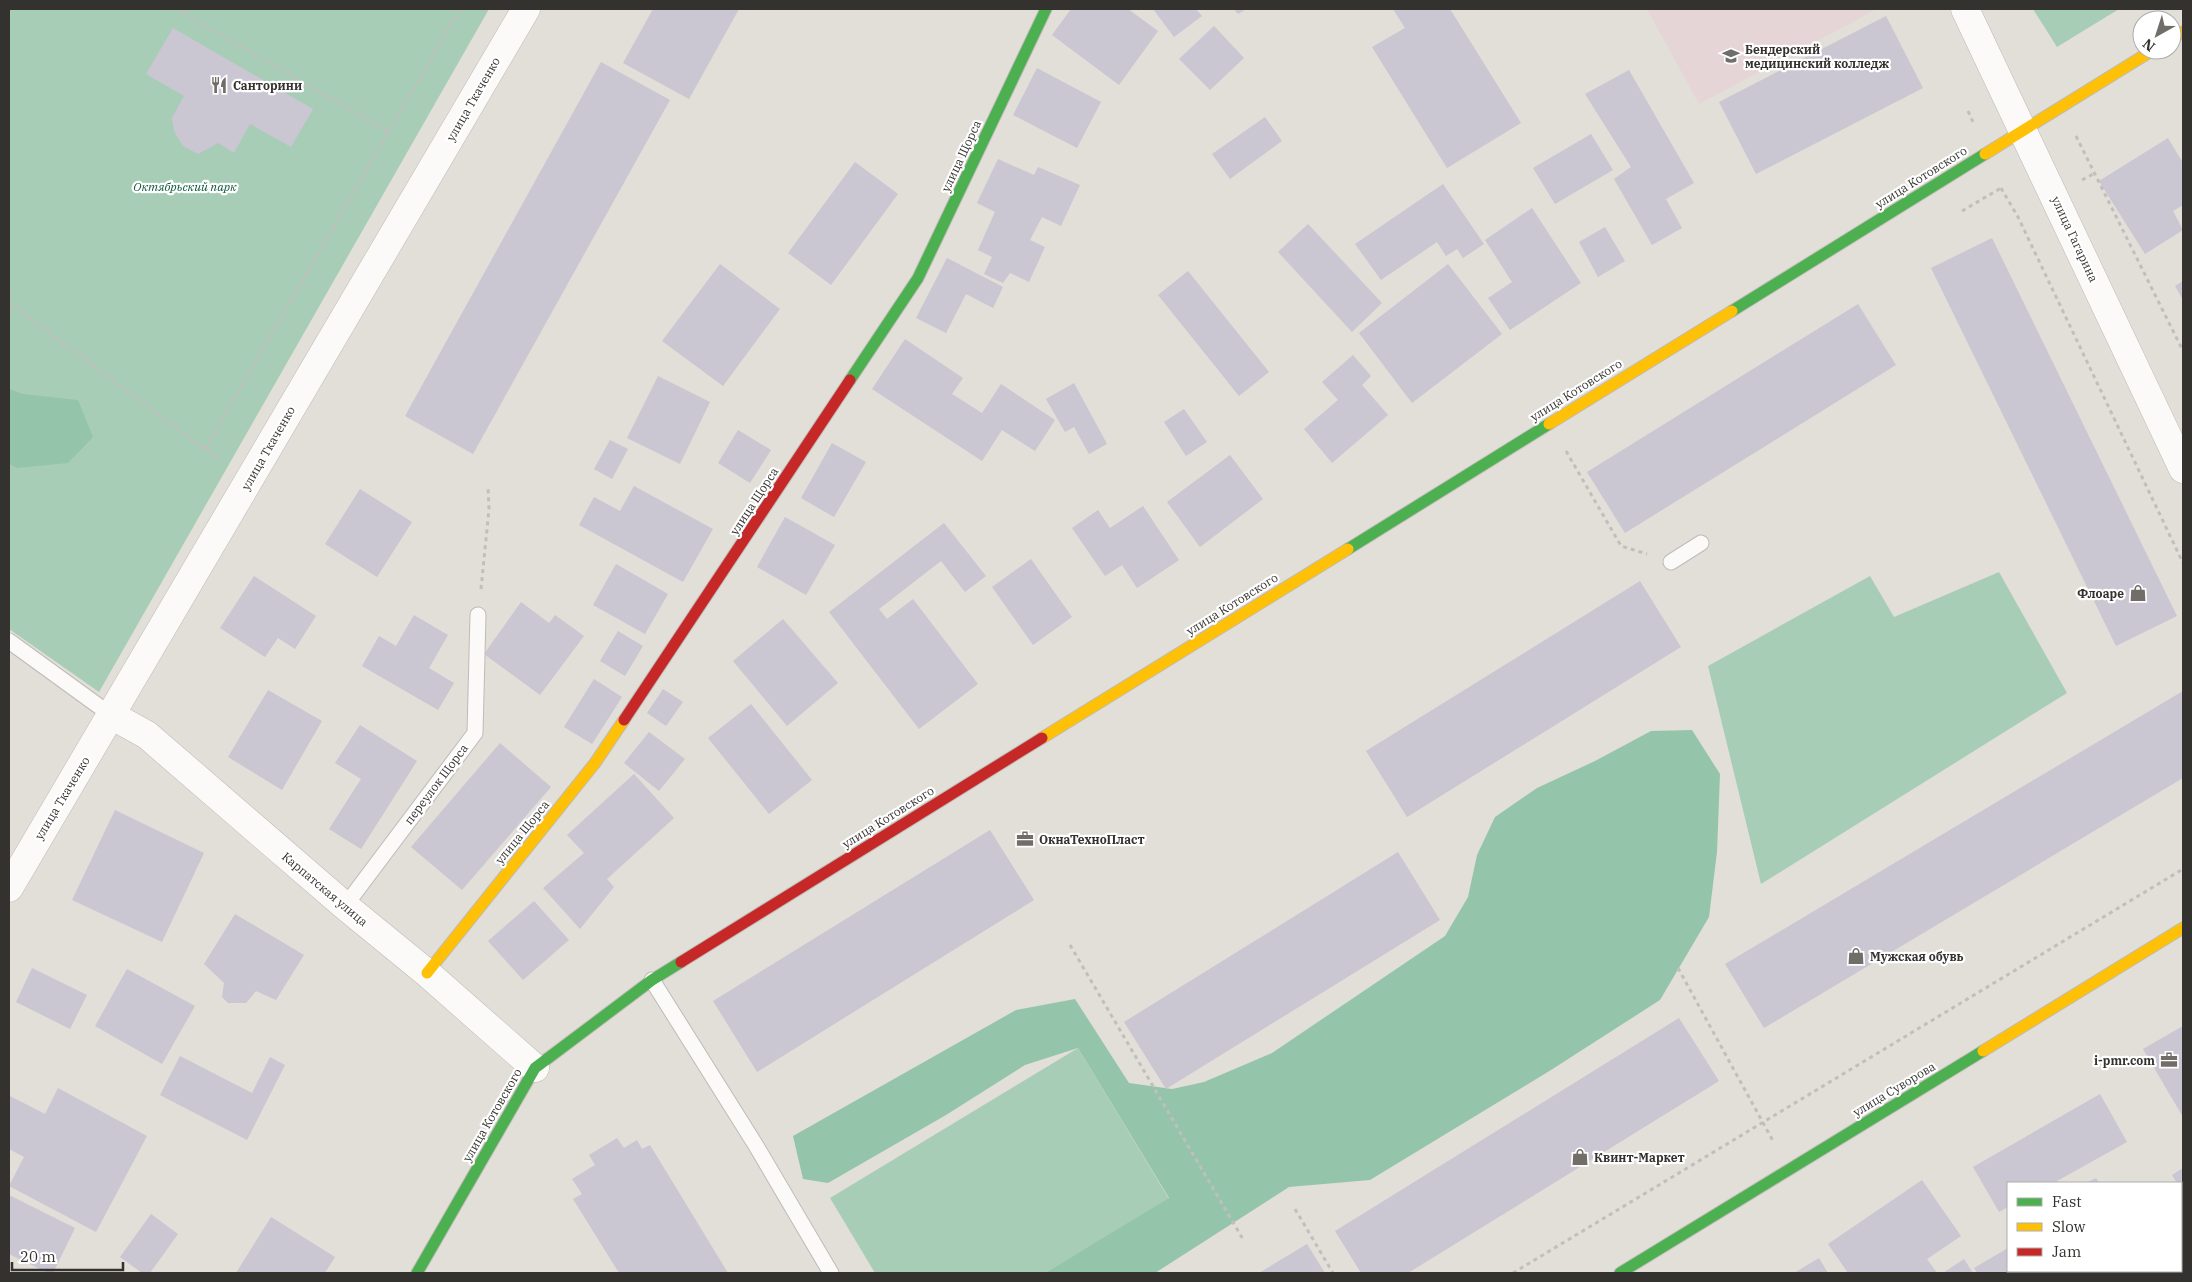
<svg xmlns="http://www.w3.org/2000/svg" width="2192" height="1282" font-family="'IBM Plex Serif',serif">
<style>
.education{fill:#e5d5d7}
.green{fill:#a8cdb7}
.forest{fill:#94c5ab}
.building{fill:#cac6d2}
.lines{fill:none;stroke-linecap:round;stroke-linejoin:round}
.lane-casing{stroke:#bebbb7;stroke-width:17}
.street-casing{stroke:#bebbb7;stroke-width:29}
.fast-casing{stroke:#bebbb7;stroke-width:13}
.slow-casing{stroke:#bebbb7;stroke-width:13}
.jam-casing{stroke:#bebbb7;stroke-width:13}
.path{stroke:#c1bfbd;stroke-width:3;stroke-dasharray:4 4;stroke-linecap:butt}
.lane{stroke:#fbfaf9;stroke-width:15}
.street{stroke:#fbfaf9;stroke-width:28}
.fast{stroke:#4caf50;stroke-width:11}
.slow{stroke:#ffc107;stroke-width:11}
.jam{stroke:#c62828;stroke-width:11}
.labels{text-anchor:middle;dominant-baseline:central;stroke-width:4.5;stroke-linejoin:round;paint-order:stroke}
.poi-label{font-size:12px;font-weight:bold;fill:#34322e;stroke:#fff;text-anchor:start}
.street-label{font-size:12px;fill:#34322e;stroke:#fff}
.park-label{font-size:12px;font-style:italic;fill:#0a5539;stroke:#fff}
</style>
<rect width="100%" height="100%" fill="#e2ded8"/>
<path class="education" d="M1647 9H1877L1699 104Z"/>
<g class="green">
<path d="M9 9H489L99 692 9 629Z"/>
<path d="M2033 9H2119L2057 47Z"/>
<path d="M1999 572 2067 693 1761 884 1708 666 1870 576 1894 617Z"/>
<path d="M1078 1048 1169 1199 1045 1273H875L830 1198Z"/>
</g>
<g class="forest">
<path d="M9 389 23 394 78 400 93 437 68 463 17 468 9 464Z"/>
<path d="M1692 730 1720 774 1717 852 1709 917 1660 1000 1551 1070 1370 1180 1289 1187 1155 1273H1045L1169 1198 1078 1048 1025 1065 946 1115 828 1183 803 1179 793 1136 1016 1010 1075 999 1129 1083 1172 1089 1204 1082 1272 1053 1445 936 1468 897 1477 855 1495 817 1537 788 1595 761 1651 731Z"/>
</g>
<g class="building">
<path d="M653 9H739L689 99 623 63Z"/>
<path d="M1071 9H1128L1158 31 1119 85 1052 35Z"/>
<path d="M1153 9H1196L1202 16 1174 37Z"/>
<path d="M1234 9H1246L1238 14Z"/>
<path d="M1393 9H1450L1521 123 1447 168 1372 47 1405 28Z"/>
<path d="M1886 16 1923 88 1756 174 1719 102Z"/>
<path d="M1214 26 1244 58 1210 90 1179 59Z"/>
<path d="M173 28 313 109 291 147 250 124 234 153 218 143 198 154 183 146 174 131 172 118 184 96 146 74Z"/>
<path d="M601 62 670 100 473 454 405 416Z"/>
<path d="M1037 68 1101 102 1077 148 1013 115Z"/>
<path d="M1629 70 1694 183 1666 199 1682 228 1652 245 1614 179 1631 167 1585 94Z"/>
<path d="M1265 117 1282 141 1230 179 1212 154Z"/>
<path d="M1591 134 1613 170 1555 204 1533 168Z"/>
<path d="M2168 138 2183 163V205L2173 211 2183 230 2145 254 2099 181Z"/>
<path d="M998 159 1034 175 1038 167 1080 185 1061 226 1042 217 1030 240 1045 247 1029 282 1010 273 1003 283 984 274 992 257 978 250 995 212 977 203Z"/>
<path d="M855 162 898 194 831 285 788 253Z"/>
<path d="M1443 184 1484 244 1463 258 1457 249 1446 256 1437 242 1381 280 1355 244Z"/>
<path d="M1532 208 1581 283 1510 330 1488 298 1512 282 1485 240Z"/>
<path d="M1308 224 1382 303 1352 332 1278 252Z"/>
<path d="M1605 227 1625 261 1598 277 1579 242Z"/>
<path d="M1992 238 2177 616 2116 646 1931 268Z"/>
<path d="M947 258 1003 287 993 308 966 294 946 333 916 318Z"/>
<path d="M720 264 780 309 723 386 662 341Z"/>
<path d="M1448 264 1502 334 1412 403 1359 333Z"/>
<path d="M1188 271 1269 372 1239 396 1158 295Z"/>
<path d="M2183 281V300L2175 286Z"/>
<path d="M1858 304 1896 365 1625 533 1587 472Z"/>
<path d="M905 339 963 378 952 394 982 413 1001 384 1055 420 1035 451 1002 430 982 461 872 389Z"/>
<path d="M1353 355 1371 376 1362 385 1388 415 1332 463 1304 429 1338 400 1322 382Z"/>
<path d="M658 376 710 402 680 464 627 438Z"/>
<path d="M1074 383 1107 444 1089 454 1074 427 1065 432 1046 399Z"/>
<path d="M1184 409 1207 442 1186 456 1164 422Z"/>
<path d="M738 430 771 450 750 483 718 463Z"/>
<path d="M610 440 628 449 612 479 594 469Z"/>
<path d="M832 443 866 462 834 517 801 498Z"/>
<path d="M1230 455 1263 499 1200 547 1167 502Z"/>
<path d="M634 486 713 529 683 582 579 525 594 497 620 511Z"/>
<path d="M360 489 412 522 377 577 325 544Z"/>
<path d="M1143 506 1179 560 1137 588 1122 565 1105 576 1072 528 1098 510 1110 528Z"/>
<path d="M785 517 835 545 806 595 757 567Z"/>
<path d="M944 523 986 576 965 592 941 561 879 609 887 619 913 599 978 684 919 729 829 612Z"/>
<path d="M1031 559 1072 617 1033 645 992 587Z"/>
<path d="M616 564 668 594 645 634 593 605Z"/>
<path d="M254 576 316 616 295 649 278 638 265 657 220 628Z"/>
<path d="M1640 581 1681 647 1407 817 1366 751Z"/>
<path d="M521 602 549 623 555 615 584 636 540 695 484 654Z"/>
<path d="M414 615 448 635 429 668 454 683 438 710 362 666 379 636 396 646Z"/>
<path d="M783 619 838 683 787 726 733 661Z"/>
<path d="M618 631 643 646 625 676 600 661Z"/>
<path d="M594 679 622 697 592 744 564 727Z"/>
<path d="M663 689 683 702 666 726 647 713Z"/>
<path d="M268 690 322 721 282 790 228 757Z"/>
<path d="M2183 691V778L1764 1028 1725 964Z"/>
<path d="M751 704 812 780 769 814 708 738Z"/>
<path d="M360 725 417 761 361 849 329 829 361 779 335 763Z"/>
<path d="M649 732 685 759 659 791 624 763Z"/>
<path d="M500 743 551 787 462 890 411 847Z"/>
<path d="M634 774 674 818 607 879 614 887 580 929 543 888 584 853 567 835Z"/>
<path d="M115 810 204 853 162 942 72 900Z"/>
<path d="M990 830 1034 900 757 1072 713 1001Z"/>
<path d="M1398 852 1440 920 1166 1089 1124 1022Z"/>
<path d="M534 901 569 940 523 980 488 941Z"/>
<path d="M235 914 304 955 276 1000 256 991 246 1003H228L222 997 224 983 204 964Z"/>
<path d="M32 968 87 995 70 1029 16 1002Z"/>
<path d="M127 969 195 1006 162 1064 95 1026Z"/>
<path d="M1679 1018 1719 1081 1408 1273H1361L1335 1231Z"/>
<path d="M2183 1026V1117L2143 1049Z"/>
<path d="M180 1056 252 1093 270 1057 285 1065 247 1140 160 1095Z"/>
<path d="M58 1088 147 1136 96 1232 9 1186 24 1157 9 1149V1098L10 1096 45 1114Z"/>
<path d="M2100 1094 2127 1142 2057 1181 2058 1183H2008V1207L1999 1212 1973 1167Z"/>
<path d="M617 1138 624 1148 637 1140 642 1149 650 1145 728 1273H619L573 1199 582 1194 572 1179 595 1165 589 1155Z"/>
<path d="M2183 1168V1194L2181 1183H2177L2172 1175Z"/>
<path d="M2096 1178 2099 1183H2086Z"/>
<path d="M1922 1180 1961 1236 1927 1259 1937 1273H1848L1828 1244Z"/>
<path d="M9 1195 75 1228 53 1273H48L9 1254Z"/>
<path d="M151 1214 178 1234 150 1273H142L120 1257Z"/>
<path d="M271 1217 335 1257 325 1273H236Z"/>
<path d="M1307 1244 1325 1273H1259Z"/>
<path d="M2008 1248V1271H2047L2049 1273H1977L1974 1268Z"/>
<path d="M1819 1258 1828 1273H1794Z"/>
<path d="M1964 1259 1973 1273H1943Z"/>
</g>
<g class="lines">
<g class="lane-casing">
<g id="lane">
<path d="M1671 562 1701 543"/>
<path d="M9 641 111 715"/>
<path d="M345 906 475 733 478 615"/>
<path d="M652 980 755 1144 831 1273"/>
</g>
</g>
<g class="street-casing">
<g id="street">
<path d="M1965 9 2183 469"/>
<path d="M111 715 147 735 345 906 427 973 535 1068"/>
<path d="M9 888 526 9"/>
</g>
</g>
<g class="fast-casing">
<g id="fast">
<path d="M1732 311 1985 154"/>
<path d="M850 380 918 278 1046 9"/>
<path d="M1348 549 1549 424"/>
<path d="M417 1273 535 1068 652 980 681 962"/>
<path d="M1620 1273 1983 1051"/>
</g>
</g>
<g class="slow-casing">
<g id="slow">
<path d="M2172 38 2183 32"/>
<path d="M1985 154 2153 50"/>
<path d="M1549 424 1732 311"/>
<path d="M1042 738 1348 549"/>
<path d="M427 973 595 763 624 720"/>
<path d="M1983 1051 2183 928"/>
</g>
</g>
<g class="jam-casing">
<g id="jam">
<path d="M624 720 850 380"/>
<path d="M681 962 1042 738"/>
</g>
</g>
<g class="path">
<path d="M176 9 389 132"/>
<path d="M1968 111 1973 122"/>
<path d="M2076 136 2183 351"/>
<path d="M2082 180 2095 173"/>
<path d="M2001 188 2018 217 2183 563"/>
<path d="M1962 211 2001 188"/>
<path d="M9 303 205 449 222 460"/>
<path d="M205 449 460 9"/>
<path d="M1566 451 1621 546 1647 554"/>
<path d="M481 589 489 509 488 486"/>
<path d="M1070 945 1244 1241"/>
<path d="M1678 968 1773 1141"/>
<path d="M1295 1209 1333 1273"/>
<path d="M1513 1273 2183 869"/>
</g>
<use href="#lane" class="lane"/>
<use href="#street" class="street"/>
<use href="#fast" class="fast"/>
<use href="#slow" class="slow"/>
<use href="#jam" class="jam"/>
</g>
<defs>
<g id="university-bare" transform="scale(1.35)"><path d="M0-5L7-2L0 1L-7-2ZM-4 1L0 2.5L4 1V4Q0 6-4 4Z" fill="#716e6a" stroke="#fff" stroke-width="2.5" paint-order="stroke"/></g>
<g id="restaurant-bare" transform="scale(1.35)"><path d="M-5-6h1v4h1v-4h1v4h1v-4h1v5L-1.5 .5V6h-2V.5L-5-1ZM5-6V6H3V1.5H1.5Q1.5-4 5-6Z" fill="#716e6a" stroke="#fff" stroke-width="2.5" paint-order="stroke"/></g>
<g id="shop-bare" transform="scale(1.35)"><path d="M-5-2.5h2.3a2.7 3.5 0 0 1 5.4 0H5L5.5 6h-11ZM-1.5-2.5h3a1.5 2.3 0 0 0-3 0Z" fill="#716e6a" stroke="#fff" stroke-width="2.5" paint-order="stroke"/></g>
<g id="office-bare" transform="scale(1.35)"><path d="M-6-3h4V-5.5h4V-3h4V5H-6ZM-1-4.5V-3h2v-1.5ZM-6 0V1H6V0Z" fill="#716e6a" stroke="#fff" stroke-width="2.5" paint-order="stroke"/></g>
</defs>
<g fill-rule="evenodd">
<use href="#university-bare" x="1731" y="56"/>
<use href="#restaurant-bare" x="219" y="85"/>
<use href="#shop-bare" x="2138" y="593"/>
<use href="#office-bare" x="1025" y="839"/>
<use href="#shop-bare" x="1856" y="956"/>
<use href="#office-bare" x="2169" y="1060"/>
<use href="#shop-bare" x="1580" y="1157"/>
</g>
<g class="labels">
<g class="poi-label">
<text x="1745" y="49">Бендерский<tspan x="1745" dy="14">медицинский колледж</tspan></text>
<text x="233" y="85">Санторини</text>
<text x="2124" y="593" text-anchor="end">Флоаре</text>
<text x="1039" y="839">ОкнаТехноПласт</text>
<text x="1870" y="956">Мужская обувь</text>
<text x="2155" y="1060" text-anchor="end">i-pmr.com</text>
<text x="1594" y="1157">Квинт-Маркет</text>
</g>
<g class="street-label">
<text transform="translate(473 99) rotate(-60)">улица Ткаченко</text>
<text transform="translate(961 156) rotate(-65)">улица Щорса</text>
<text transform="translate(1921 177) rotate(-32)">улица Котовского</text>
<text transform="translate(2075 239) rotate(65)">улица Гагарина</text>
<text transform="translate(1576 390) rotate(-32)">улица Котовского</text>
<text transform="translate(268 448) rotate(-60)">улица Ткаченко</text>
<text transform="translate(754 501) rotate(-57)">улица Щорса</text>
<text transform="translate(1232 604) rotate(-32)">улица Котовского</text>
<text transform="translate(436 784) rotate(-53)">переулок Щорса</text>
<text transform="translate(62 798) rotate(-59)">улица Ткаченко</text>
<text transform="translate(888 817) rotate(-32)">улица Котовского</text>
<text transform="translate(522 832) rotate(-51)">улица Щорса</text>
<text transform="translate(325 889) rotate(40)">Карпатская улица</text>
<text transform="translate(1894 1089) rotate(-31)">улица Суворова</text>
<text transform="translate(492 1115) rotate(-60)">улица Котовского</text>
</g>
<g class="park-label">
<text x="185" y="186">Октябрьский парк</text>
</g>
</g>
<rect width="2192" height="1282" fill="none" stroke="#34322e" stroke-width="20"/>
<rect x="2007" y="1182" width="175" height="90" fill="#ffffff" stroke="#aeadab"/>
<rect x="2017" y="1198" width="25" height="8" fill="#4caf50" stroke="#aeadab"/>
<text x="2052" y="1207" font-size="15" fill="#34322e">Fast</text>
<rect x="2017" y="1223" width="25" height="8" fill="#ffc107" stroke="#aeadab"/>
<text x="2052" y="1232" font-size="15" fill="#34322e">Slow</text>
<rect x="2017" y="1248" width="25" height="8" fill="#c62828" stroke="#aeadab"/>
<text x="2052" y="1257" font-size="15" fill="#34322e">Jam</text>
<g transform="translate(2157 35) rotate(219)"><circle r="24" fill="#ffffff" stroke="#aeadab"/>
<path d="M0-4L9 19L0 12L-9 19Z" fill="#716e6a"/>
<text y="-8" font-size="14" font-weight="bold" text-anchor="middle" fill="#34322e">N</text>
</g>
<path d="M12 1262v8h111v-8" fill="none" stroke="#34322e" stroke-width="2.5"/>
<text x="20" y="1262" font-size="15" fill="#34322e" stroke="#ffffff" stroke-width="4" paint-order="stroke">20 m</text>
</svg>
